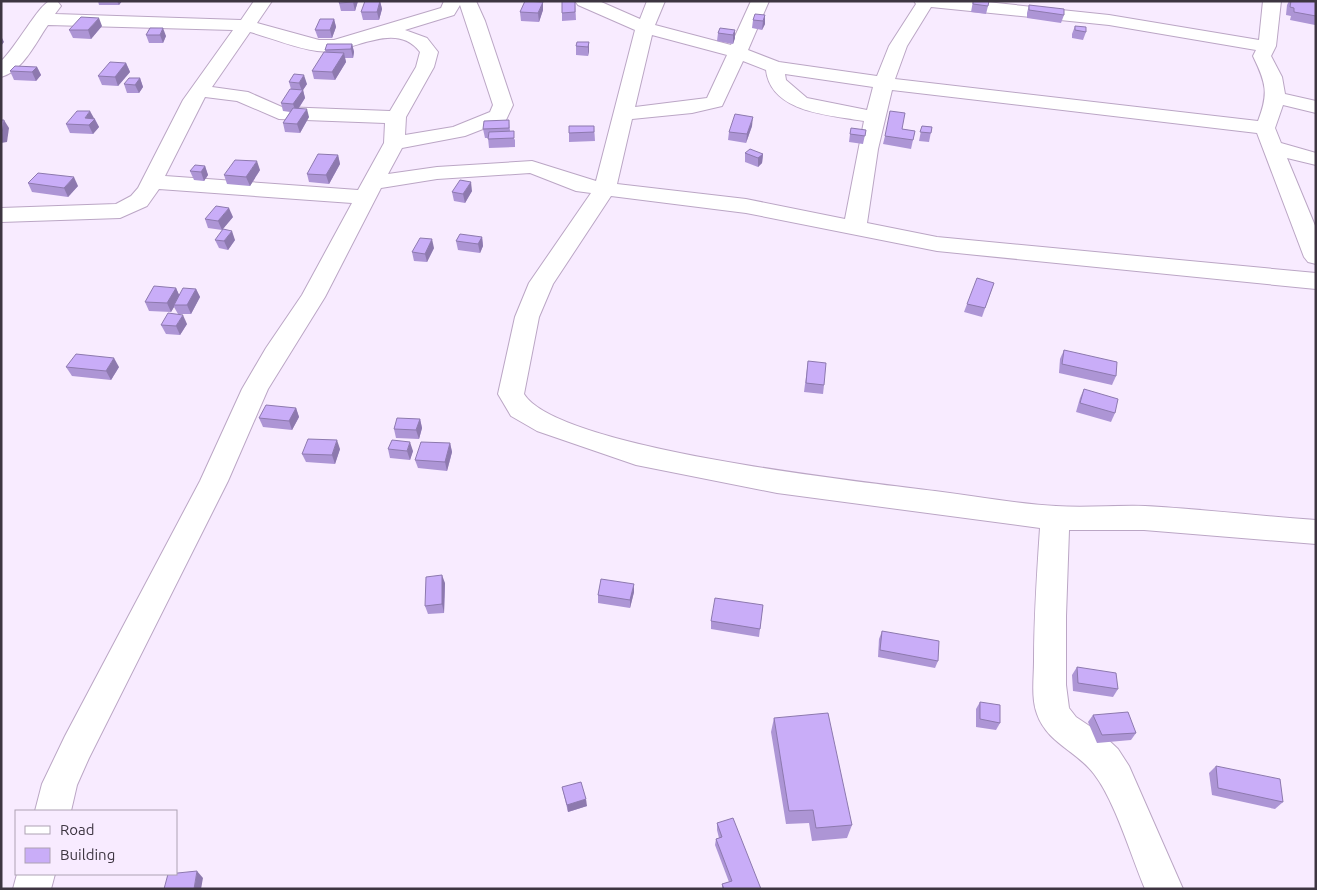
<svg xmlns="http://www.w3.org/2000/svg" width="1317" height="890" font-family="Ubuntu,sans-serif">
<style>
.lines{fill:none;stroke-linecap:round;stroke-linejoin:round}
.minor-casing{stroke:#bba6c5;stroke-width:2}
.minor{fill:#fff;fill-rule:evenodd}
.wall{fill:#ad95d5}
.shaded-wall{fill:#8d79ae}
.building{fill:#c9adf8;stroke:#8d79ae}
</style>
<rect width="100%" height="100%" fill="#f8ebff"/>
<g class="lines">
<g class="minor-casing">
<g id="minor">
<path d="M50 1 58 2 61 6 55 14 241 20 254 1H272L257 23 319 40H334L441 8 444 1H476L485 21 513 105 506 120 465 136 402 148 388 174 437 167 532 161 596 181 635 30 578 5 575 1H599L640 19 647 1H665L655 25 731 45 751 1H769L748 50 779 62 877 76 889 46 916 4 914 1H977L1109 15 1259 40 1263 1H1281L1276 46 1271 56 1282 77 1285 94 1316 101V113L1283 105 1275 128 1281 143 1316 153V165L1287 158 1316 228V264L1308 262 1304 257 1257 133 892 90 878 149 867 223 937 237 1316 273V289L937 251 746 213 611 196 553 284 539 317 524 394C558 449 863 482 935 491 975 496 1016 504 1056 506 1086 508 1116 505 1145 506 1202 509 1259 516 1316 520V544L1144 530H1069L1066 616V685L1069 708 1076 717 1103 735 1118 749 1129 766 1183 889H1145C1131 856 1115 801 1094 774 1077 751 1047 743 1037 714 1031 698 1034 678 1034 661 1034 617 1037 572 1040 528L777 493 636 465 537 431 511 416 498 394 515 317 529 283 591 193 576 191 530 173 437 179 381 188 325 297 268 389 228 481 89 758 77 785 71 811H35L42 784 65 736 200 481 242 389 266 348 302 295 352 203 159 189 147 206 120 218 1 222V208L116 204 131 196 138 188 183 100 233 30 48 25C36 42 23 71 1 77V61C15 49 39 4 50 1ZM460 5 493 105 490 112 453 127 405 135 406 117 434 67 438 52 427 38 405 30 454 15ZM931 7 1109 25 1256 50 1253 56C1266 83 1269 93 1258 121L895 79 907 46ZM250 32C272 38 295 48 317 51 350 56 394 18 420 52L416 67 390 111 282 107 248 92 212 87ZM652 35 727 55 707 98 635 107ZM743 61 766 70C771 113 830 115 864 121L845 219 746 199 617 184 632 119 692 113 722 106ZM785 74 873 87 867 110 807 98 786 80ZM205 97 237 101 279 119 385 123 384 143 358 190 165 176Z"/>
<path d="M17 874H55L51 889H13Z"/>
</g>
</g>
<use href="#minor" class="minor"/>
</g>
<g class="wall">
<path d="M98 1H122L119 5H99Z"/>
<path d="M358 1 355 11H341L339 3Z"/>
<path d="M380 1 382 9 379 20H363L361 12Z"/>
<path d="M575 1 576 20 562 21V13Z"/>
<path d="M973 1 988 6 986 14 971 12Z"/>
<path d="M1289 1H1316V22L1315 25 1290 20 1291 16 1286 15 1287 5Z"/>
<path d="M1029 5 1064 15 1061 23 1027 18V13Z"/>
<path d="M543 10 539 22 521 21 520 12Z"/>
<path d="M765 15V24L762 30 752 28 753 20Z"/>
<path d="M334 19 336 27 332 38H318L315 30Z"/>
<path d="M102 26 91 39 73 38 69 30Z"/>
<path d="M1075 26 1086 32 1083 40 1072 38V34Z"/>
<path d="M150 28 166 36 163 43H149L146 35Z"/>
<path d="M735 30V38L733 44 717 41 718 33Z"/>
<path d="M589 42V51L588 56 576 55V46Z"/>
<path d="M352 44 354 52 353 58H345L346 62 335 80 314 79 312 71 326 52 325 50Z"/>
<path d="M126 63 130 72 118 86 102 85 98 76Z"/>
<path d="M37 67 41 75 36 81 14 80 10 71Z"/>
<path d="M140 78 143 87 139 93H127L124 84Z"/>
<path d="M289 82 307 84 303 90 305 98 299 108 309 117 300 133 285 132 283 123 290 112 283 111 281 103 291 89Z"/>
<path d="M95 119 99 127 93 134 70 133 66 124Z"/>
<path d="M509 120 510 131 515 140V147L489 148 488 138H485L483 129Z"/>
<path d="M594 126 595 141 569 142V133Z"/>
<path d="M752 126 746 143 728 140 729 132Z"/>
<path d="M922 126 932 127 929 142 919 141Z"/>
<path d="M902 129 915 131 911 149 883 144 885 136Z"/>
<path d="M866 130 863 144 849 142 850 134Z"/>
<path d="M745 153 763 154 762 163 758 167 745 162Z"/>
<path d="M338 155 340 164 329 184 309 182 307 174Z"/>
<path d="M205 166 208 175 204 181 194 180 190 171Z"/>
<path d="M260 170 250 186 227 184 224 175Z"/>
<path d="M28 183 78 186 68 197 32 192Z"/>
<path d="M472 191 465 203 454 201 452 192Z"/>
<path d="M233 217 222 230 208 228 205 219Z"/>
<path d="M482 237 483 246 480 253 458 250 456 241Z"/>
<path d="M215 240H235L228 250 219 248Z"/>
<path d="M434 248 427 262 414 261 412 252Z"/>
<path d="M994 283 982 317 964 312 967 304Z"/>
<path d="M176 288 179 295 196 289 200 297 191 314H178L174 307 171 312 149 311 145 302Z"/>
<path d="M187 324 180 335 166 334 161 325Z"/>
<path d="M1064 350 1116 376 1112 385 1059 373 1060 359Z"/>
<path d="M808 361 824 385 823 394 804 392Z"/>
<path d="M66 367H119L111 380 72 376Z"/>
<path d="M1084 389 1115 413 1111 422 1076 412 1080 398Z"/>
<path d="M296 408 299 417 292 430 263 427 259 418Z"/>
<path d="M420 419 422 428 419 439 396 438 394 429Z"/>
<path d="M450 443 452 452 447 471 418 468 415 460Z"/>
<path d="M340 449 335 464 306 462 302 454Z"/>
<path d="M388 449 413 451 410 460 390 458Z"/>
<path d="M445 583 444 613 428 614 425 606Z"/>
<path d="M634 592 630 608 598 603V595Z"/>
<path d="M763 605 759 637 711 629V621Z"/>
<path d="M882 631 938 661 935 668 878 657 879 639Z"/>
<path d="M1077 667 1118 689 1113 697 1073 691 1072 675Z"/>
<path d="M980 702 1000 723 996 730 976 727V709Z"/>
<path d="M1093 715 1136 733 1131 740 1097 743 1088 722Z"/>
<path d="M774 718 852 825 847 838 812 841 809 823 786 824 771 732Z"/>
<path d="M1216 766 1283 802 1275 809 1212 795 1209 773Z"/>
<path d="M562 787 587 806 568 812Z"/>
<path d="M717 823 761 889H722V884L729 882 715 845 716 839 719 838 717 830Z"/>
</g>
<g class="shaded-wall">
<path d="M117 1H122L119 5Z"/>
<path d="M353 1H358L355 11 353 2Z"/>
<path d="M380 1 382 9 379 20 377 12Z"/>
<path d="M543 2V10L539 22 538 13Z"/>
<path d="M765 15V24L762 30 763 21Z"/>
<path d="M99 18 102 26 91 39 88 30Z"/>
<path d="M334 19 336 27 332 38 330 30Z"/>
<path d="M163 28 166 36 163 43 160 35Z"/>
<path d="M735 30V38L733 44V35Z"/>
<path d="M1 36 4 42 1 46Z"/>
<path d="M589 42V51L588 56V47Z"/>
<path d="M352 44 354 52 353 58 351 49Z"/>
<path d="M344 53 346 62 335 80 332 72Z"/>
<path d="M126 63 130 72 118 86 115 77Z"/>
<path d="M37 67 41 75 36 81 32 72Z"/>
<path d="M304 75 307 84 303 90 305 98 296 112 293 104 302 91 299 83Z"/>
<path d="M140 78 143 87 139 93 135 85Z"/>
<path d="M307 109 309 117 300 133 297 124Z"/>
<path d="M90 111 99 127 93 134 85 118Z"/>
<path d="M753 117 752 126 746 143 747 134Z"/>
<path d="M4 120 9 128 7 142 1 143V134Z"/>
<path d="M763 154 762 163 758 167V158Z"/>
<path d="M338 155 340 164 329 184 326 175Z"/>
<path d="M257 161 260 170 250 186 246 177Z"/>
<path d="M205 166 208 175 204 181 201 172Z"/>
<path d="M74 177 78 186 68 197 64 188Z"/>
<path d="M471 182 472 191 465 203 463 194Z"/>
<path d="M229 208 233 217 222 230 218 221Z"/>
<path d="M232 231 235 240 228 250 224 241Z"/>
<path d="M482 237 483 246 480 253 478 244Z"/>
<path d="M432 239 434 248 427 262 425 254Z"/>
<path d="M176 288 180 297 174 305V307L171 312 167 303Z"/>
<path d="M196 289 200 297 191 314 187 305Z"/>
<path d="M183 315 187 324 180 335 176 326Z"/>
<path d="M114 358 119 367 111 380 106 371Z"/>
<path d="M296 408 299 417 292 430 289 421Z"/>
<path d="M420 419 422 428 419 439 416 430Z"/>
<path d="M337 440 340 449 335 464 332 455Z"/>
<path d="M410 442 413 451 410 460 407 451Z"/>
<path d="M450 443 452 452 447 471 445 462Z"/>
<path d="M442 575 445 583 444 613 442 604Z"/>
<path d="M634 584V592L630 608V600Z"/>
<path d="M586 799 587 806 568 812 567 805Z"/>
<path d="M197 871 203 878 201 889H194Z"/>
</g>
<g class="building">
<path d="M340 1H353V2L339 3Z"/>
<path d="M365 1H380L377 12H361Z"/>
<path d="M525 1 543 2 538 13 520 12Z"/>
<path d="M562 1H575V12L562 13Z"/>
<path d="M973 1H989L988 6 973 4Z"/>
<path d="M1291 1H1316V16L1294 12V8L1290 7Z"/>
<path d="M1029 5 1064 9V15L1029 10Z"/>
<path d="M755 14 765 15 763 21 753 20Z"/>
<path d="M81 17 99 18 88 30H69Z"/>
<path d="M320 19H334L330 30H315Z"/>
<path d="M1075 26 1086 27V32L1075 30Z"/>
<path d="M150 28H163L160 35H146Z"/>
<path d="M720 28 735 30 733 35 718 33Z"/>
<path d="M577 42H589L588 47 576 46Z"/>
<path d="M327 44H352L351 49 325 50Z"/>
<path d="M324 52 344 53 332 72 312 71Z"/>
<path d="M110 62 126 63 115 77 98 76Z"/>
<path d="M15 66 37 67 32 72 10 71Z"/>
<path d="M294 74 304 75 299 83 289 82Z"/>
<path d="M129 78H140L135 85 124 84Z"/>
<path d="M290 89 303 90 293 104 281 103Z"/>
<path d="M293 108 307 109 297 124 283 123Z"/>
<path d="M77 111H90L85 118 95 119 89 125 66 124Z"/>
<path d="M890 111 905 113 902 129 915 131 913 140 885 136Z"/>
<path d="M735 114 753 117 747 134 729 132Z"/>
<path d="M1 120H4L2 134H1Z"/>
<path d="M509 120V128L483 129 484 121Z"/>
<path d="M569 126H594V132L569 133Z"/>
<path d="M922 126 932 127 931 133 920 132Z"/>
<path d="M851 128 866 130 865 136 850 134Z"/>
<path d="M514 131V138L488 139 489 132Z"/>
<path d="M750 149 763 154 758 158 745 153Z"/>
<path d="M318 154 338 155 326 175 307 174Z"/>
<path d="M235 160 257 161 246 177 224 175Z"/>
<path d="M195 165 205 166 201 172 190 171Z"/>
<path d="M38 173 74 177 64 188 28 183Z"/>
<path d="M460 180 471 182 463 194 452 192Z"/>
<path d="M216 206 229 208 218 221 205 219Z"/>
<path d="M223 229 232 231 224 241 215 240Z"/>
<path d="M460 234 482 237 478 244 456 241Z"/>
<path d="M420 238 432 239 425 254 412 252Z"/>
<path d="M977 278 994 283 985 308 967 304Z"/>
<path d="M154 286 176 288 167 303 145 302Z"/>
<path d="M183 288 196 289 187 305H174Z"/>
<path d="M168 313 183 315 176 326 161 325Z"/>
<path d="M1064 350 1117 362 1116 376 1062 364Z"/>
<path d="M76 354 114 358 106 371 66 367Z"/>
<path d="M808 361 826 363 824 385 806 383Z"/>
<path d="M1084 389 1118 399 1115 413 1080 403Z"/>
<path d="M266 405 296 408 289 421 259 418Z"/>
<path d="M397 418 420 419 416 430 394 429Z"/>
<path d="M308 439 337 440 332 455 302 454Z"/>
<path d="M392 440 410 442 407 451 388 449Z"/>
<path d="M421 442 450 443 445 462 415 460Z"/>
<path d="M442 575V604L425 606 426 577Z"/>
<path d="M601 579 634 584 630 600 598 595Z"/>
<path d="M715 598 763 605 760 629 711 621Z"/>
<path d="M882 631 939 641 938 661 880 650Z"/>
<path d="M1077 667 1116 673 1118 689 1078 683Z"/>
<path d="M980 702 1000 705V723L980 719Z"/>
<path d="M1128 712 1136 733 1102 735 1093 715Z"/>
<path d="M828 713 852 825 816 828 813 810 789 811 774 718Z"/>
<path d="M1216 766 1280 779 1283 802 1218 788Z"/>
<path d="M581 782 586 799 567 805 562 787Z"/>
<path d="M733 818 761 889H724L722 884 732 881 716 839 722 837 717 823Z"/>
<path d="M197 871 194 889H164L168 874Z"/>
</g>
<rect width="1317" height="890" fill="none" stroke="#3d3541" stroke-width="5"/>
<rect x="15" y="810" width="162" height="65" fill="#f8ebff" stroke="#ada2b3"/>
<rect x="25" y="826" width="25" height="8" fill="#ffffff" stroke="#ada2b3"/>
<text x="60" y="835" font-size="15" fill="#3d3541">Road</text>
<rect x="25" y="848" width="25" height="15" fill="#c9adf8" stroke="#ada2b3"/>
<text x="60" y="860" font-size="15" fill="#3d3541">Building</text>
</svg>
